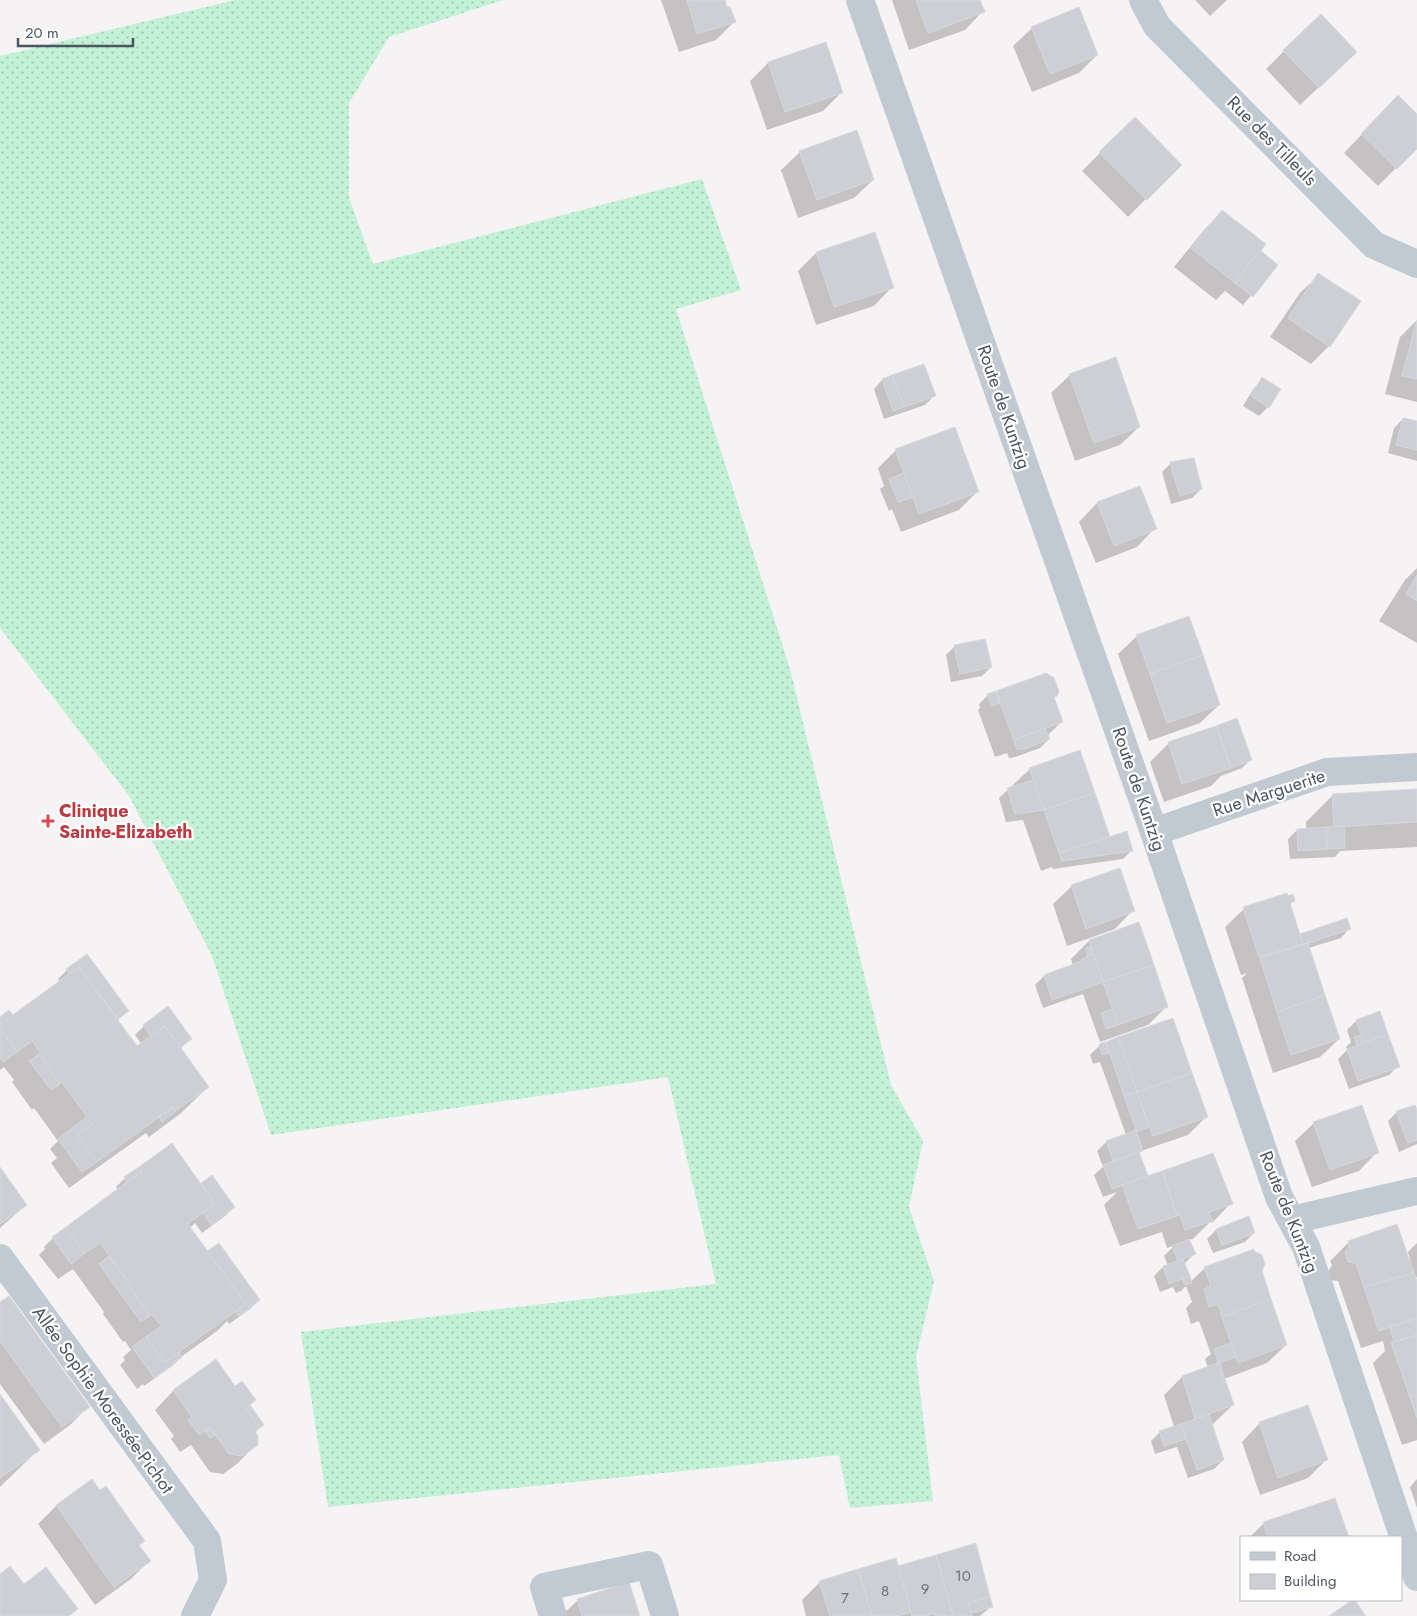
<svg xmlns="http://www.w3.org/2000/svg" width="1417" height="1616" font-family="Jost,sans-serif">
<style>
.grass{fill:url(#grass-dots)}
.shadow{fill:#0003}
.building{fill:#cdcfd5;stroke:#d7d9de}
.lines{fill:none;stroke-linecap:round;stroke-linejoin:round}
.minor{stroke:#c1cad2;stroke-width:28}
.health-dot{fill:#e0444e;stroke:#fff;stroke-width:2}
.labels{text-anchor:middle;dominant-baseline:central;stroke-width:4.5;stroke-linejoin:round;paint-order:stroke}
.number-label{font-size:15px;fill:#6b747e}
.street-label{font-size:18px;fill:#4a5661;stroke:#fff}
.health-label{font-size:18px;font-weight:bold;fill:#be3a42;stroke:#fff;text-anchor:start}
</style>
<defs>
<pattern id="grass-dots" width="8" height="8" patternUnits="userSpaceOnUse" patternTransform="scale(1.25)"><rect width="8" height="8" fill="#c3f1d5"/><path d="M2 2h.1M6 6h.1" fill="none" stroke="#a0c6b0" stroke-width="1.8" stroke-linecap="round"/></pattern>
</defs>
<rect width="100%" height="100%" fill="#f5f3f3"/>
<path class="grass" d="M235 0H503L389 37 349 103V198L373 264 702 179 741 290 676 309 790 669 891 1085 923 1141 909 1207 934 1281 916 1357 933 1501 850 1508 839 1455 328 1507 301 1332 716 1284 668 1077 271 1135 212 956 129 796 0 628V56Z"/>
<g class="shadow">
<path d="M661 0H723L734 22 716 40 679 52Z"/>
<path d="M892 0H979L983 11 965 30 909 50Z"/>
<path d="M1195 0H1227L1210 16Z"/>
<path d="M1032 28 1097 55 1079 73 1032 92 1013 46Z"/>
<path d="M1284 51 1337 70 1300 105 1266 69Z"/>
<path d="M768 63 842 92 823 111 767 130 750 81Z"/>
<path d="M1380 115H1417V147L1378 186 1344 153Z"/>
<path d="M800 152 873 180 854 198 798 218 781 170Z"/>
<path d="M1100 153 1180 165 1128 217 1082 171Z"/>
<path d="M1222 211 1259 251 1277 265 1243 305 1225 291 1216 300 1174 267 1204 230Z"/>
<path d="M816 253 892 287 874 306 816 325 798 271Z"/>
<path d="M1319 275 1329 346 1311 364 1270 337 1300 293Z"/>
<path d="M1417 320V402L1385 394 1400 337Z"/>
<path d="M1070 375 1139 427 1120 445 1075 461 1051 393Z"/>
<path d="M1263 379 1268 407 1259 416 1243 406 1254 388Z"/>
<path d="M882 380 934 396 925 405 884 419 874 389Z"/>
<path d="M1403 419 1417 423V461L1388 453 1394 428Z"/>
<path d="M896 450 977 492 959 510 901 532 892 509 889 511 880 489 884 486 878 468Z"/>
<path d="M1171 463 1201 489 1192 498 1171 504 1162 472Z"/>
<path d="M1139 487 1155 528 1137 547 1096 563 1079 522 1097 503Z"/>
<path d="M1417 568V643L1379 621 1405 580Z"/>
<path d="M1137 636 1219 705 1200 723 1149 741 1118 654Z"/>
<path d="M955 646 991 667 982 676 951 682 946 655Z"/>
<path d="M996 692 1056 696 1053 698 1061 722 1047 736 1049 739 1040 748 1015 757 1009 758 1007 753 995 757 978 710 980 708 979 704 988 695Z"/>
<path d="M1236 719 1251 759 1242 768 1221 776 1211 786 1164 802 1150 762 1168 744Z"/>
<path d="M1030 769 1110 838 1132 850 1123 859 1053 869 1052 867 1041 871 1023 820 1006 822 999 798Z"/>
<path d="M1417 790V847L1340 851 1335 857 1290 859 1288 839 1297 830H1306V822L1333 795Z"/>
<path d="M1072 886 1133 910 1115 929 1067 946 1053 904Z"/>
<path d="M1294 900 1289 905 1299 936 1346 920 1349 929 1341 938 1309 948 1339 1039 1320 1057 1273 1073 1242 978 1247 973 1241 975 1225 927 1244 909Z"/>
<path d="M1089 941 1167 1006 1148 1025 1100 1042 1083 994 1043 1008 1035 985 1044 976 1073 966 1071 959Z"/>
<path d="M87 956 127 1011 117 1021 137 1048 142 1045 135 1035 144 1026 190 1039 180 1049 208 1087 180 1114 149 1137 146 1133 69 1188 51 1163 57 1158 50 1149 58 1141 34 1108 32 1110 12 1082 14 1080 4 1067 0 1070V1019H7L60 982 58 979 67 970Z"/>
<path d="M1172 1020 1206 1117 1188 1135 1141 1151 1138 1154 1147 1178 1231 1203 1213 1222 1209 1223 1193 1239 1188 1240 1194 1254 1184 1264 1190 1282 1205 1268 1260 1271 1286 1345 1267 1363 1224 1379 1233 1405 1214 1423 1211 1425 1223 1460 1214 1469 1188 1478 1177 1447 1155 1454 1151 1441 1160 1432 1174 1427 1164 1395 1182 1377 1208 1368 1205 1359 1211 1354 1199 1321 1191 1324 1186 1308 1192 1302 1186 1286 1181 1291 1176 1293 1173 1287 1160 1292 1154 1276 1163 1267 1168 1266 1164 1256 1175 1245 1167 1248 1162 1232 1120 1246 1104 1205 1117 1192 1103 1197 1094 1175 1103 1167 1097 1151 1106 1142 1126 1135 1100 1062 1093 1064 1090 1055 1099 1046Z"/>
<path d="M1356 1021 1398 1066 1389 1075 1349 1089 1338 1059 1347 1050 1346 1047 1351 1042 1347 1030Z"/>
<path d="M1397 1112 1417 1114V1144L1399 1152 1388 1121Z"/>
<path d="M1314 1123 1377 1152 1359 1171 1312 1187 1295 1141Z"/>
<path d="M171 1145 200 1185 212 1176 234 1207 225 1216 202 1233 195 1223 190 1228 207 1253 259 1300 250 1309 229 1324 227 1321 217 1331 181 1357 172 1366 144 1386 143 1384 137 1389 120 1365 125 1360 123 1357 131 1350 125 1341 123 1342 103 1314 104 1312 73 1269 58 1279 39 1255 45 1249 44 1247 53 1238 118 1190 116 1187 125 1178Z"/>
<path d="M0 1170 26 1205 0 1228Z"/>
<path d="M1216 1230 1254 1233 1245 1242 1213 1253 1207 1239Z"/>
<path d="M1349 1242 1408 1260 1410 1259 1408 1252 1417 1243V1277L1414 1278 1417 1285V1440L1402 1445 1373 1363 1385 1351 1383 1341 1361 1348 1338 1281 1330 1280 1328 1272 1332 1265 1330 1261Z"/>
<path d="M0 1304 88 1407 70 1425 44 1444 0 1384Z"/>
<path d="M216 1360 262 1425 255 1433 256 1444 238 1463 223 1474 210 1472 191 1445 180 1452 171 1439 174 1436 155 1410 173 1391Z"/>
<path d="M0 1397 38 1450 0 1487Z"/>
<path d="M1260 1423 1326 1460 1308 1478 1260 1495 1242 1442Z"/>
<path d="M1417 1479V1508L1410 1487Z"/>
<path d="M92 1481 144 1541 138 1546 149 1561 131 1579 95 1605 38 1524 56 1506Z"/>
<path d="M1334 1500 1348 1537H1250L1264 1523Z"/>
<path d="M897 1568 992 1606 980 1616H806L802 1600 820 1582Z"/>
<path d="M578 1600 638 1616H561Z"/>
</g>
<g class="building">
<path d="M687 0H725L727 7H730L736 22 697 34Z"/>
<path d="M916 0H980L985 12 928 33Z"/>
<path d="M1079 7 1098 55 1050 74 1031 27Z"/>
<path d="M1321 14 1357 52 1319 88 1283 50Z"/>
<path d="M826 42 843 93 785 112 768 62Z"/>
<path d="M1398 95 1417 114V149L1397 169 1361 134Z"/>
<path d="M1135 117 1182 165 1147 200 1099 152Z"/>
<path d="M857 130 874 180 817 200 799 151Z"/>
<path d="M1222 210 1266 244 1235 283 1191 248Z"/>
<path d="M875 232 894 288 834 307 816 252Z"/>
<path d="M1260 250 1278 265 1253 297 1235 283Z"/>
<path d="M1318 273 1361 301 1330 347 1288 318Z"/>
<path d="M1417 320V379L1402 376Z"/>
<path d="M1116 357 1140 427 1094 443 1069 374Z"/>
<path d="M924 364 936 396 904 407 892 375Z"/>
<path d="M892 375 904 407 893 411 882 379Z"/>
<path d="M1262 377 1281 389 1269 408 1251 396Z"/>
<path d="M1403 418 1417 421V450L1396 445Z"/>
<path d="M955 427 979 492 919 514 895 449Z"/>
<path d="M1194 458 1202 489 1180 496 1170 462Z"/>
<path d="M904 473 913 497 898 502 889 479Z"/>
<path d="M1140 486 1157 529 1114 546 1097 502Z"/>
<path d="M1417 575V601L1406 594Z"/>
<path d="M1189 616 1203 655 1150 674 1136 635Z"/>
<path d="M985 639 992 667 960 674 954 645Z"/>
<path d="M1203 655 1220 705 1167 723 1150 674Z"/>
<path d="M1046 673 1054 678 1059 691 1057 696 1054 697 1063 722 1014 740 996 691Z"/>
<path d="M996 691 1000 703 992 706 987 694Z"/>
<path d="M1237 718 1252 760 1231 768 1216 726Z"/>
<path d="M1216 726 1231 768 1182 784 1168 742Z"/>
<path d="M1045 728 1050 739 1025 749H1017L1014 740Z"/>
<path d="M1080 750 1095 793 1044 810 1029 768Z"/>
<path d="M1034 780 1044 810 1015 814 1007 788Z"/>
<path d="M1417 789V822L1334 827 1332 794Z"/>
<path d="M1095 793 1110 837 1059 853 1044 810Z"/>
<path d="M1344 826 1345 848 1327 849 1326 827Z"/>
<path d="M1326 827 1327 849 1298 851 1297 829Z"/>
<path d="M1127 831 1133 851 1062 861 1059 853Z"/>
<path d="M1120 868 1135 911 1086 929 1071 885Z"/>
<path d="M1287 893 1288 896 1293 894 1295 901 1290 903 1303 944 1259 957 1243 907Z"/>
<path d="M1347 918 1351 929 1303 945 1300 934Z"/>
<path d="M1139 922 1154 965 1103 982 1089 940Z"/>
<path d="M1308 943 1325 995 1277 1012 1260 958Z"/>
<path d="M1091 946 1093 954 1088 955 1086 948Z"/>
<path d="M87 954 129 1011 118 1019 79 967 69 974 66 969Z"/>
<path d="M1093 954 1103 982 1052 1000 1044 975 1079 962 1088 955Z"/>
<path d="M1154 965 1168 1007 1118 1025 1103 982Z"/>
<path d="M79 967 137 1046 165 1026 209 1087 176 1111 173 1107 97 1162 77 1135 92 1124 62 1082 60 1084 39 1054 41 1053 32 1041 17 1052 0 1028V1024Z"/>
<path d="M1325 995 1340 1039 1291 1055 1277 1012Z"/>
<path d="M168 1006 192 1039 180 1047 165 1026 151 1037 143 1025Z"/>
<path d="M1113 1009 1118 1025 1106 1029 1101 1013Z"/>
<path d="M9 1010 13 1015 0 1024V1017Z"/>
<path d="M1380 1011 1388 1034 1364 1043 1356 1020Z"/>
<path d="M1173 1018 1192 1073 1137 1092 1118 1037Z"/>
<path d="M0 1028 17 1052 3 1062 0 1058Z"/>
<path d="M1388 1034 1400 1067 1358 1081 1347 1049Z"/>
<path d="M1361 1035 1364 1043 1357 1045 1354 1037Z"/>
<path d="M1118 1037 1137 1092 1124 1096 1106 1042Z"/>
<path d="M1106 1042 1109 1053 1102 1055 1099 1044Z"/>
<path d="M39 1054 60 1084 51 1090 29 1061Z"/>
<path d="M1192 1073 1208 1117 1153 1136 1137 1092Z"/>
<path d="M1137 1092 1149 1127 1137 1132 1124 1096Z"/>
<path d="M1362 1105 1379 1153 1330 1170 1313 1122Z"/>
<path d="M1415 1105 1417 1110V1140L1408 1143 1396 1111Z"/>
<path d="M173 1107 176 1111 162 1122 159 1117Z"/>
<path d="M87 1117 92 1124 77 1135 97 1162 82 1172 58 1139Z"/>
<path d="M1136 1130 1143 1151 1113 1161 1106 1141Z"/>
<path d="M172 1143 215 1204 188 1224 246 1304 165 1362 146 1337 161 1326 152 1314 150 1316 129 1286 131 1285 100 1243 85 1253 66 1227 142 1171 139 1167Z"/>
<path d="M1139 1152 1148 1176 1112 1189 1103 1165Z"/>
<path d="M1213 1153 1233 1204 1209 1212 1213 1221 1185 1230 1180 1215 1177 1216 1162 1171Z"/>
<path d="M0 1167 27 1205 0 1224Z"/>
<path d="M139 1167 142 1171 127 1182 124 1177Z"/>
<path d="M1162 1171 1177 1216 1138 1229 1122 1185Z"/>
<path d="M212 1175 235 1207 211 1225 203 1213 215 1204 201 1183Z"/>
<path d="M1249 1216 1255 1233 1222 1245 1216 1229Z"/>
<path d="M1397 1224 1414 1273 1364 1287 1356 1263 1348 1262 1345 1252 1349 1246 1348 1241Z"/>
<path d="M66 1227 85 1253 71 1264 52 1237Z"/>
<path d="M1189 1239 1196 1254 1178 1261 1172 1246Z"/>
<path d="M219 1243 260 1300 239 1316 236 1312 246 1304 207 1251Z"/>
<path d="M1254 1249V1251L1262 1255 1265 1264 1262 1271 1271 1299 1222 1317 1218 1304 1209 1307 1204 1289 1211 1286 1204 1267Z"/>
<path d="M109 1256 131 1285 129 1286 150 1316 141 1322 99 1264Z"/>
<path d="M1183 1259 1190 1276 1169 1284 1163 1266Z"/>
<path d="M1414 1273 1417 1281V1318L1379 1331 1364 1287Z"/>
<path d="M1190 1276 1192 1283 1185 1285 1182 1279Z"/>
<path d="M9 1296 90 1407 62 1427 0 1341V1302Z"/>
<path d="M1271 1299 1287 1345 1238 1363 1222 1317Z"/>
<path d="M1417 1318V1335L1394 1342 1390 1327Z"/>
<path d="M1417 1335V1395L1410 1397 1391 1343Z"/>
<path d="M146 1337 165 1362 179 1352 182 1357 154 1378 132 1347Z"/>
<path d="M1231 1343 1236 1357 1218 1363 1214 1349Z"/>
<path d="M216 1359 235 1386 242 1381 256 1400 246 1408 260 1428 255 1431 258 1436V1445L242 1456 229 1454 210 1428 199 1435 188 1420 192 1417 173 1390Z"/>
<path d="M1220 1362 1226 1382 1224 1383 1217 1363Z"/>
<path d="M1217 1363 1224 1383 1226 1382 1234 1405 1195 1419 1182 1376Z"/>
<path d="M0 1394 40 1450 0 1478Z"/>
<path d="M1417 1395V1418L1410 1397Z"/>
<path d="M250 1405 264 1425 260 1428 246 1408Z"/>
<path d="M1308 1405 1328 1460 1278 1478 1259 1422Z"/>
<path d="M1209 1414 1224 1460 1197 1470 1181 1424Z"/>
<path d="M1181 1424 1186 1439 1164 1446 1159 1431Z"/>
<path d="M210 1428 215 1435 210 1438 205 1431Z"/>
<path d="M92 1479 100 1490 106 1486 127 1516 145 1541 139 1545 151 1561 114 1587 56 1505Z"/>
<path d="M1335 1498 1349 1537H1268L1263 1522Z"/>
<path d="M976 1543 990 1597 968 1603 972 1616H953L936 1555Z"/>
<path d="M936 1555 953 1616H935V1613L926 1616H912L898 1566Z"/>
<path d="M896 1558 911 1612 897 1616H872L858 1569Z"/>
<path d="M10 1566 24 1584 46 1567 78 1609 69 1616H0V1574Z"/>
<path d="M858 1569 872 1616H830L819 1581Z"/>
<path d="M629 1582 640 1616H582L577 1599Z"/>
<path d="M990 1597 993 1607 971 1613 968 1603Z"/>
<path d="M1352 1600H1355L1366 1616H1329Z"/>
</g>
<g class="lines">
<g class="minor">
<path d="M860 0 1154 832 1279 1197 1306 1247 1417 1577"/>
<path d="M1143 0 1157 26 1374 245 1417 264"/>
<path d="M1154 832 1327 772 1417 767"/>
<path d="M1292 1220 1417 1191"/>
<path d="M0 1258 207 1541 213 1580 195 1616"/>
<path d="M553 1616 544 1587 649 1565 665 1616"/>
</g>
</g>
<path class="health-dot" d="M45.5 813.5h5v5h5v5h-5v5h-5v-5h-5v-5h5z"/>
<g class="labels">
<g class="number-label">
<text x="963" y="1576">10</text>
<text x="925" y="1589">9</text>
<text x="885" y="1591">8</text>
<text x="845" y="1598">7</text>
</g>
<g class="street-label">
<text transform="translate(1272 141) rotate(45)">Rue des Tilleuls</text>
<text transform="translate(1004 407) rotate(71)">Route de Kuntzig</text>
<text transform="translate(1139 789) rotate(71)">Route de Kuntzig</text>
<text transform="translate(1269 793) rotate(-18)">Rue Marguerite</text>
<text transform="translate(1289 1212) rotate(68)">Route de Kuntzig</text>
<text transform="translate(103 1400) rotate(54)">Allée Sophie Moressée-Pichot</text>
</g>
<g class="health-label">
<text x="59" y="811">Clinique<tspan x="59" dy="21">Sainte-Elizabeth</tspan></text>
</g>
</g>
<rect x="1240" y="1536" width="162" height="65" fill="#ffffff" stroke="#b7bbc0"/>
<rect x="1250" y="1552" width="25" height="8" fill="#c1cad2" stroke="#b7bbc0"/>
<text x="1284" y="1561" font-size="15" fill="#4a5661">Road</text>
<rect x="1250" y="1574" width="25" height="15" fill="#cdcfd5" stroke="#b7bbc0"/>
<text x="1284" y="1586" font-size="15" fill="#4a5661">Building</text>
<path d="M18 38v8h115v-8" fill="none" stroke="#4a5661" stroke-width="2.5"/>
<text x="25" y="38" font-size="15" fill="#4a5661" stroke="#ffffff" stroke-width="4" paint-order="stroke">20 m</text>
</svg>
